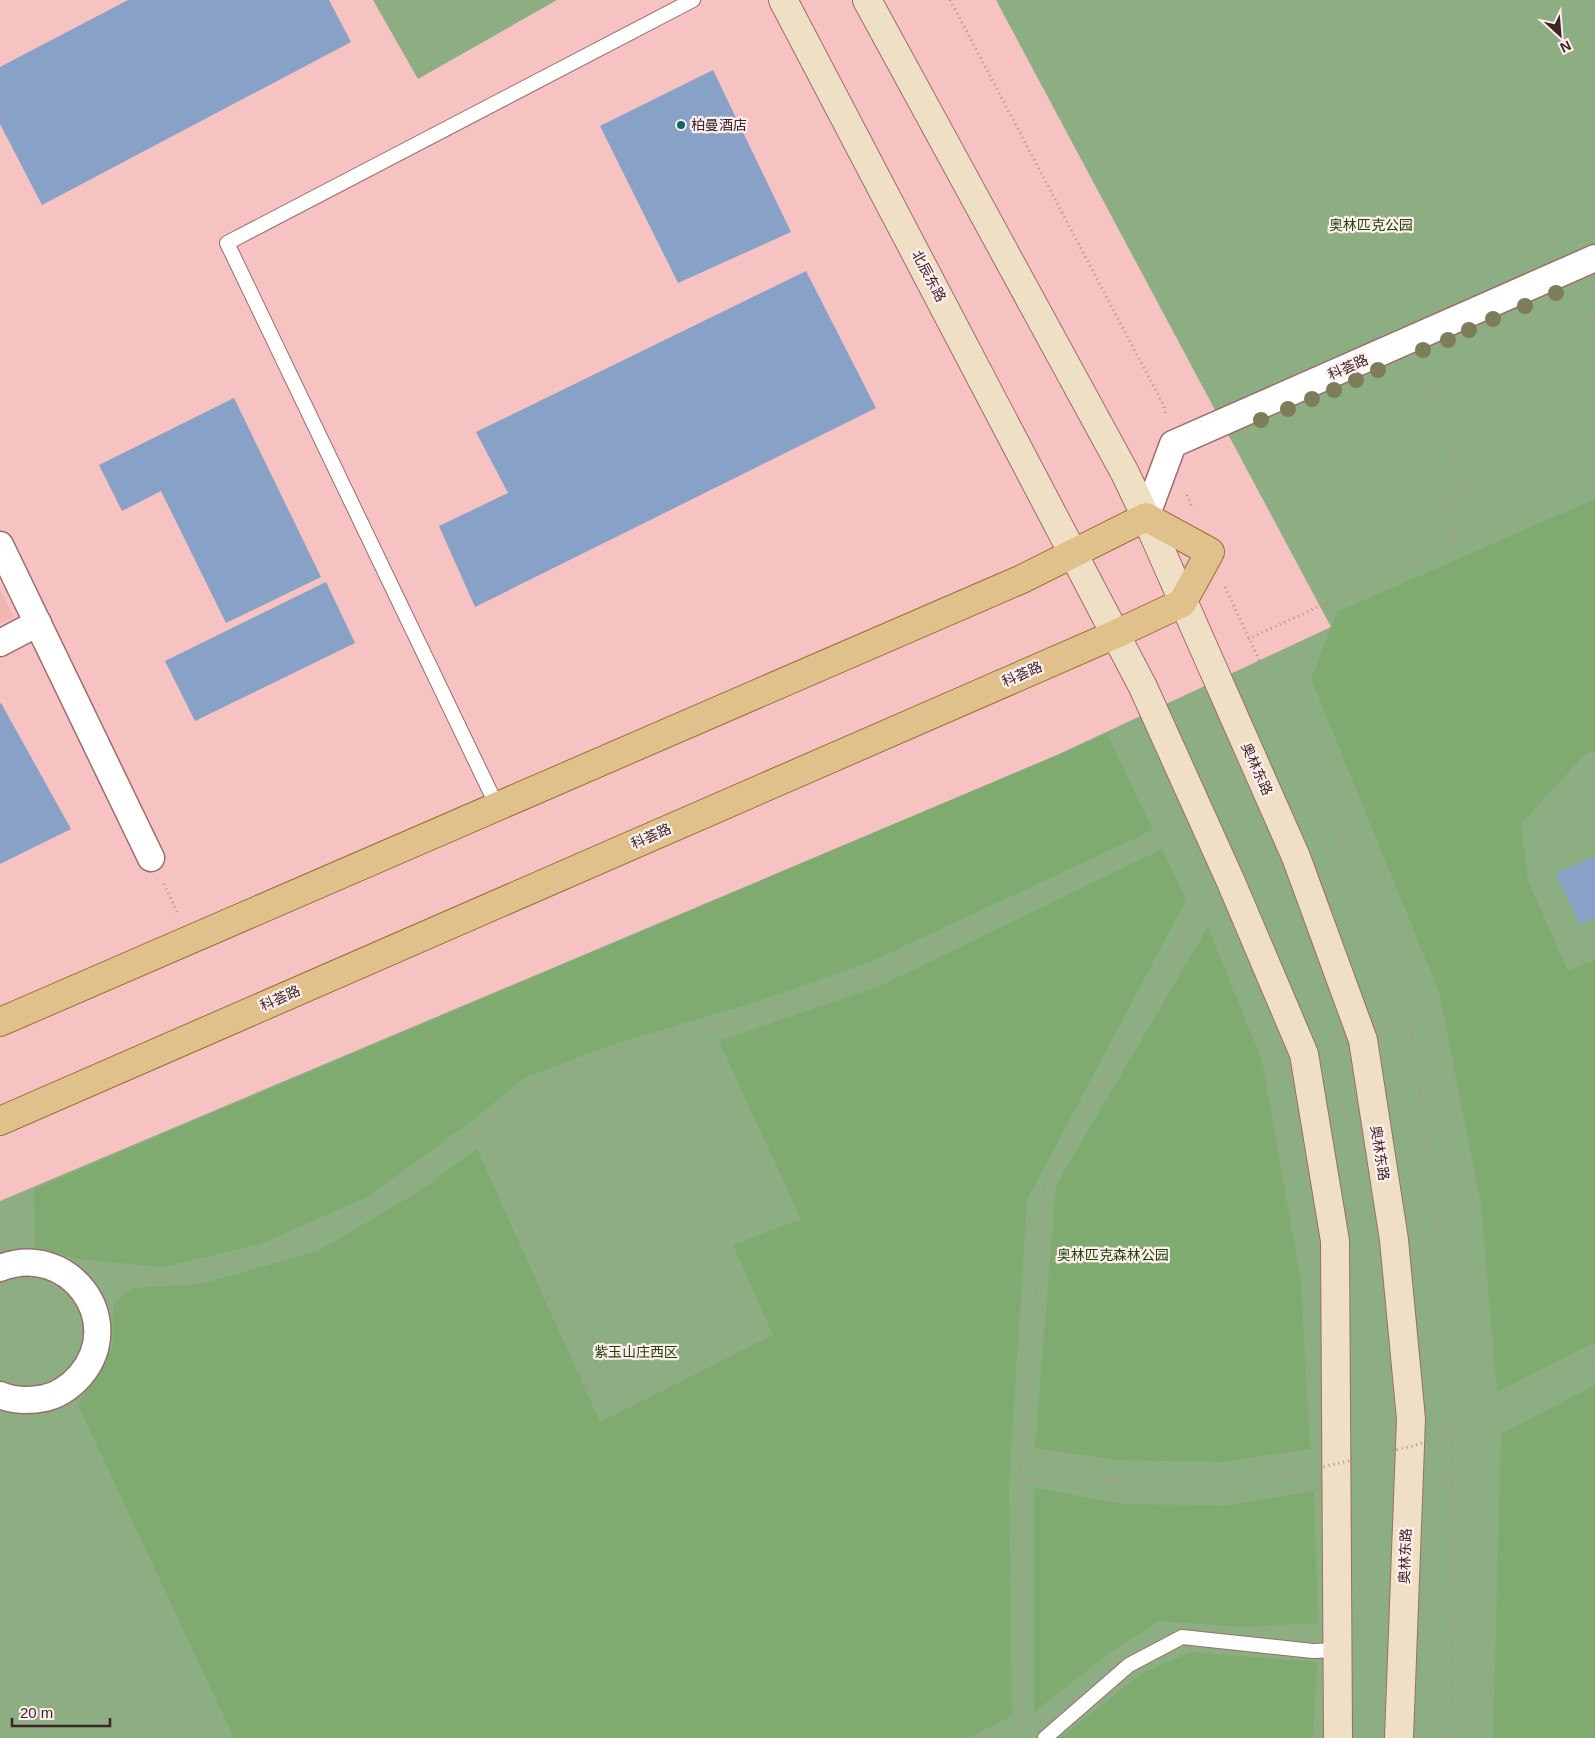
<svg xmlns="http://www.w3.org/2000/svg" width="1595" height="1738" font-family="Helvetica,'Noto Sans SC',sans-serif">
<style>
.built{fill:#f2b5b6}
.green{fill:#8dae82}
.forest{fill:#7fab70}
.building{fill:#88a1c6}
.lines{fill:none;stroke-linecap:round;stroke-linejoin:round}
.service-casing{stroke:#9c6c6c;stroke-width:16}
.minor-casing{stroke:#9c6c6c;stroke-width:29}
.secondary-casing{stroke:#9c6c6c;stroke-width:30}
.primary-casing{stroke:#987036;stroke-width:30}
.path{stroke:#b78d8d;stroke-width:3;stroke-dasharray:1 4;stroke-linecap:butt}
.service{stroke:#fff;stroke-width:14}
.minor{stroke:#fff;stroke-width:26}
.secondary{stroke:#efe0c5;stroke-width:28}
.primary{stroke:#e0c18c;stroke-width:28}
.path-bridge{stroke:#b78d8d;stroke-width:3;stroke-dasharray:1 4;stroke-linecap:butt}
.tree{fill:#7d7d5a}
.poi-dot{fill:#126365;stroke:#ffeeed;stroke-width:2}
.labels{text-anchor:middle;dominant-baseline:central;stroke-width:4.5;stroke-linejoin:round;paint-order:stroke}
.poi-label{font-size:14px;fill:#3a2626;stroke:#ffeeed;text-anchor:start}
.park-label{font-size:14px;fill:#194404;stroke:#ffeeed}
.street-label{font-size:14px;fill:#3a2626;stroke:#ffeeed}
</style>
<rect width="100%" height="100%" fill="#f7c2c2"/>
<path class="built" d="M0 589 14 617 0 624Z"/>
<g class="green">
<path d="M373 0H557L418 79Z"/>
<path d="M996 0H1595V1738H0V1201L1057 755 1331 627Z"/>
</g>
<g class="forest">
<path d="M1595 499V750L1584 755 1521 824 1528 881 1568 971 1595 960V1342L1497 1392 1481 1204 1439 992 1311 679 1337 612Z"/>
<path d="M1107 734 1153 830 868 963 749 1004 611 1045 524 1078 469 1123 367 1197 260 1244 163 1267 78 1259 35 1247 34 1189Z"/>
<path d="M1162 849 1186 900 1027 1200 1009 1484 1012 1716 968 1738H234L78 1405 113 1346 114 1304 132 1288 201 1284 318 1251 418 1192 477 1149 600 1422 773 1335 733 1245 801 1219 719 1041 880 986Z"/>
<path d="M1208 927 1262 1061 1301 1282 1310 1449 1221 1462 1116 1460 1035 1448 1056 1185Z"/>
<path d="M1595 1385V1738H1493L1501 1434Z"/>
<path d="M1034 1488 1125 1504 1225 1506 1314 1491 1318 1623 1243 1627 1159 1621 1112 1651 1034 1712Z"/>
<path d="M1191 1652 1317 1662 1313 1738H1060L1141 1674Z"/>
</g>
<g class="building">
<path d="M128 0H329L351 42 42 205 0 124V67Z"/>
<path d="M713 70 791 232 678 283 600 126Z"/>
<path d="M806 271 876 408 475 607 439 526 508 493 476 432Z"/>
<path d="M234 398 321 577 226 623 161 491 122 511 99 465Z"/>
<path d="M326 582 355 643 195 721 165 661Z"/>
<path d="M1 703 71 829 0 864V704Z"/>
<path d="M1595 856V918L1580 925 1556 874Z"/>
</g>
<g class="lines">
<g class="service-casing">
<g id="service">
<path d="M497 806 227 243 693 0"/>
<path d="M1045 1738 1129 1665 1182 1637 1313 1651 1338 1650"/>
</g>
</g>
<g class="minor-casing">
<g id="minor">
<path d="M1146 517 1173 444 1595 258"/>
<path d="M0 545 151 858"/>
<path d="M0 643 38 623"/>
<path d="M0 1268C68 1241 128 1320 80 1376 70 1387 58 1395 45 1398 30 1401 14 1401 0 1395"/>
</g>
</g>
<g class="secondary-casing">
<g id="secondary">
<path d="M783 0 1143 687 1231 882 1304 1054 1335 1241 1338 1738"/>
<path d="M867 0 1125 473 1146 517 1296 857 1363 1040 1394 1240 1411 1419 1399 1738"/>
</g>
</g>
<g class="primary-casing">
<path id="primary" d="M0 1022 1022 579 1146 517 1210 552 1182 603 1116 634 0 1121"/>
</g>
<g class="path">
<path d="M950 0 1164 406 1166 416"/>
<path d="M1187 495 1192 507"/>
<path d="M1225 587 1316 781 1411 1025 1449 1307 1454 1560 1451 1738"/>
<path d="M1248 639 1457 543 1440 505 1469 490 1424 389 1595 315"/>
<path d="M164 884 177 912"/>
<path d="M479 1128 522 1092 575 1064 701 1031 860 979 1153 843"/>
<path d="M106 1272 166 1278 258 1256 369 1209 479 1128 587 1391"/>
<path d="M1495 1416 1595 1367"/>
<path d="M1019 1480 1275 1478"/>
<path d="M1020 1735 1019 1480 1045 1185 1190 927"/>
</g>
<use href="#service" class="service"/>
<use href="#minor" class="minor"/>
<use href="#secondary" class="secondary"/>
<use href="#primary" class="primary"/>
<path class="path-bridge" d="M1275 1478 1413 1446 1495 1416"/>
</g>
<g class="tree">
<circle cx="1556" cy="293" r="8"/>
<circle cx="1525" cy="306" r="8"/>
<circle cx="1493" cy="319" r="8"/>
<circle cx="1469" cy="330" r="8"/>
<circle cx="1448" cy="340" r="8"/>
<circle cx="1423" cy="350" r="8"/>
<circle cx="1378" cy="370" r="8"/>
<circle cx="1356" cy="380" r="8"/>
<circle cx="1334" cy="390" r="8"/>
<circle cx="1312" cy="399" r="8"/>
<circle cx="1288" cy="409" r="8"/>
<circle cx="1261" cy="420" r="8"/>
</g>
<circle class="poi-dot" cx="681" cy="125" r="5"/>
<g class="labels">
<g class="poi-label">
<text x="691" y="125">柏曼酒店</text>
</g>
<g class="park-label">
<text x="1371" y="225">奥林匹克公园</text>
<text x="1113" y="1255">奥林匹克森林公园</text>
<text x="636" y="1352">紫玉山庄西区</text>
</g>
<g class="street-label">
<text transform="translate(929 276) rotate(62)">北辰东路</text>
<text transform="translate(1348 367) rotate(-24)">科荟路</text>
<text transform="translate(1022 674) rotate(-24)">科荟路</text>
<text transform="translate(1257 769) rotate(66)">奥林东路</text>
<text transform="translate(651 836) rotate(-24)">科荟路</text>
<text transform="translate(280 998) rotate(-24)">科荟路</text>
<text transform="translate(1380 1153) rotate(81)">奥林东路</text>
<text transform="translate(1405 1556) rotate(-88)">奥林东路</text>
</g>
</g>
<g transform="translate(1560 35) rotate(154)" stroke="#ffeeed" stroke-width="4" paint-order="stroke">
<path d="M0-4L9 19L0 12L-9 19Z" fill="#3a2626"/>
<text y="-8" font-size="14" font-weight="bold" text-anchor="middle" fill="#3a2626">N</text>
</g>
<path d="M12 1718v8h98v-8" fill="none" stroke="#3a2626" stroke-width="2.5"/>
<text x="20" y="1718" font-size="15" fill="#3a2626" stroke="#ffeeed" stroke-width="4" paint-order="stroke">20 m</text>
</svg>
